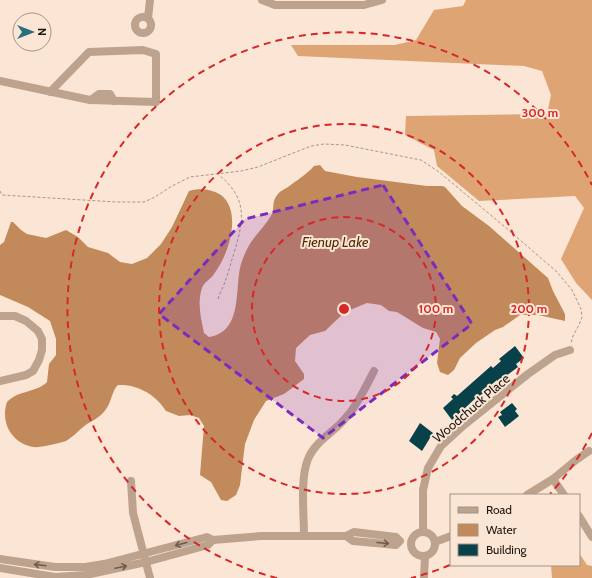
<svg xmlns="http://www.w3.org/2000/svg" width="592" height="578" font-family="Cabin,sans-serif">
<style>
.forest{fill:#dea474}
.water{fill:#c28a5a}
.building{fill:#08414a}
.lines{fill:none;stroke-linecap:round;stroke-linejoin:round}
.path{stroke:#a6968a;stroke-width:1;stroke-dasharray:3 2;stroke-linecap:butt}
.minor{stroke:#bda38e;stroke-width:8}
.oneway{stroke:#6d5c4f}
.marked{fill:#7b2cbf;fill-opacity:0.2;stroke:#7b2cbf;stroke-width:3;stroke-dasharray:8 5;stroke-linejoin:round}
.ring{fill:none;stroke:#d62828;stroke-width:2;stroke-dasharray:7 5}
.labels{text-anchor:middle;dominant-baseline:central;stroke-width:4;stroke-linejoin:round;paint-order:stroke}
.street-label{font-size:13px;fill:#1d1610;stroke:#fbe6d5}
.water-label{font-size:14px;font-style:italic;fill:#512b03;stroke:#fbe6d5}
.centre{fill:#d62828;stroke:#fbe6d5;stroke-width:2}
.ring-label{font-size:12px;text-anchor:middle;font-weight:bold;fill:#d62828;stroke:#fbe6d5;stroke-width:4;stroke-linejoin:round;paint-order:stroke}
</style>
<rect width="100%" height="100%" fill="#fbe6d5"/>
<g class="forest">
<path d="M466 0H592V300L576 283 561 259 584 208 575 196 479 201 437 166 434 150 405 135 406 116 547 114 551 95 542 71 524 66 298 56 291 45H395L416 40 434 10 463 6Z"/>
<path d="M579 553 587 565 592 566V578H552L551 565H579Z"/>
</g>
<path class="water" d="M320 165 325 171 357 177 427 186H442L445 187 462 206 489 226 548 278 553 291 565 314V321L538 315H520L503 327 495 330 476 343 460 358 454 370 448 375 440 372 437 363 440 339 436 332 423 328 397 312 389 311 381 305 367 303 345 312 325 331 310 335 296 348 295 361 304 374V379L284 394 266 401 254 420 245 444 240 485 236 495 227 501 221 500 211 482 200 475 204 426 199 418 190 415 179 416 166 411C156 395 138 384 118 385 112 391 112 399 108 406 106 409 104 412 102 414 98 418 92 421 87 424 80 429 73 437 66 441 60 443 39 448 33 447 12 443 0 423 7 402 18 390 36 393 47 382L49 364 56 355V339L50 321 28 307 0 295V245L4 242 11 222H13L21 230 27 234 46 238 66 230 78 237 88 247 108 253 120 262 132 264 147 258 161 244 172 227 189 191C199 188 212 189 221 195 243 212 228 256 214 274 211 279 204 282 202 288 197 303 201 318 204 333L209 337C242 332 235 292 240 268 242 259 248 245 254 238 260 230 267 223 272 214 275 206 271 202 278 194 280 191 285 189 288 187 297 180 306 175 314 166Z"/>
<g class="building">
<path d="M515 346 524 358 516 364 518 367 498 382 497 380 485 390 486 392 479 397 478 396 452 420 443 408 453 399 451 397 454 394 457 396 491 366 493 368 501 361 499 359Z"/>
<path d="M512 403 517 409 515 411 519 416 505 427 498 417 502 415 500 412Z"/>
<path d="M420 423 433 433 422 451 409 441Z"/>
</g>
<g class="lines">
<g class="path">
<path d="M0 191 2 195 116 202H144L155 197 172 186 190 177 241 171 258 167 311 146 324 144 345 145 421 160 439 172 505 227 557 272 572 290 581 309 582 317 579 325 573 336 571 343"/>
<path d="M218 299C220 292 224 286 226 279 229 271 231 262 234 253 244 220 248 199 219 175"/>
</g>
<g class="minor">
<path d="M262 0 275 5H364L382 0"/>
<circle cx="143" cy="25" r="8"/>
<path d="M148 18 150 0"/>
<path d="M0 81 90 100 156 102V54L143 50 89 52 50 92"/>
<path d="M91 100 99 94H110L114 101"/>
<path d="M0 316H15L26 321 38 331 42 339V350L39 360 33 371 26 375 0 381"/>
<path d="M553 479 564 495"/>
<path d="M131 481 133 513 150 578"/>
<path d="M527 495 553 479 576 460 589 451"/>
<path d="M579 516 592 537"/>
<path d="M423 532V490L428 468 441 446 464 425 528 374 555 355 570 350"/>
<circle cx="423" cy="544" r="12"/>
<path d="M304 536C304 514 300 478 308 459 315 442 331 434 343 421 357 406 365 388 374 371"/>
<path d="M213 540 261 536H346L354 532 396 537 400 541 396 545 353 541 346 536"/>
<path d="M435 542 451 536"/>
<path d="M0 559 55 567H85L104 564 207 537 213 540 208 545 146 562 86 575 55 577 0 568"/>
<path d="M424 578 425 556"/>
</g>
</g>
<defs><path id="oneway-shaft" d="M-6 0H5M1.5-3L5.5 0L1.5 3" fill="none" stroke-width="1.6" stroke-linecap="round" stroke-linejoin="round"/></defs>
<g class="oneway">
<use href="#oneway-shaft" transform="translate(383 543) rotate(5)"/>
<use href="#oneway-shaft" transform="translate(181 544) rotate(165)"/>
<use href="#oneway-shaft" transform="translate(40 565) rotate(-173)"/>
<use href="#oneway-shaft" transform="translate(121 567) rotate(-12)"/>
</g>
<path class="marked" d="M383 185 472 324 323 438 159 314 245 219Z"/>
<g class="ring">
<circle cx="344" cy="309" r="92"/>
<circle cx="344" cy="309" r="185"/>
<path d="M592 433A277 277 0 0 1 550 494M450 565A277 277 0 0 1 411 578M277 578A277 277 0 1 1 592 185"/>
</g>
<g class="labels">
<g class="street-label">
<text transform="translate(471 408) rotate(-41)">Woodchuck Place</text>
</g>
<g class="water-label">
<text x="335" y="242">Fienup Lake</text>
</g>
</g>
<circle cx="344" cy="309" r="6" class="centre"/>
<g class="ring-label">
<text x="540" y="117">300 m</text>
<text x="436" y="313">100 m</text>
<text x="529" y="313">200 m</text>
</g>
<rect x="450" y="494" width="130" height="72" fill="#fbe6d5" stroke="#a29386"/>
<rect x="458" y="507" width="20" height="6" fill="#bda38e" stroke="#a29386"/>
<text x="486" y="514" font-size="12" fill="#1d1610">Road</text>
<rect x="458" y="524" width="20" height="12" fill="#c28a5a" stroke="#a29386"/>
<text x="486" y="534" font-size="12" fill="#1d1610">Water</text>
<rect x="458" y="544" width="20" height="12" fill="#08414a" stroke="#a29386"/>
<text x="486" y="554" font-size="12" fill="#1d1610">Building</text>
<g transform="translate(32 32) rotate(90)"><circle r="19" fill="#fbe6d5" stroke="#a29386"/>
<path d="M0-3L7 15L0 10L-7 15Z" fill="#29707d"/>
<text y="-6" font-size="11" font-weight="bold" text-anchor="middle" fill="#1d1610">N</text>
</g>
</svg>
